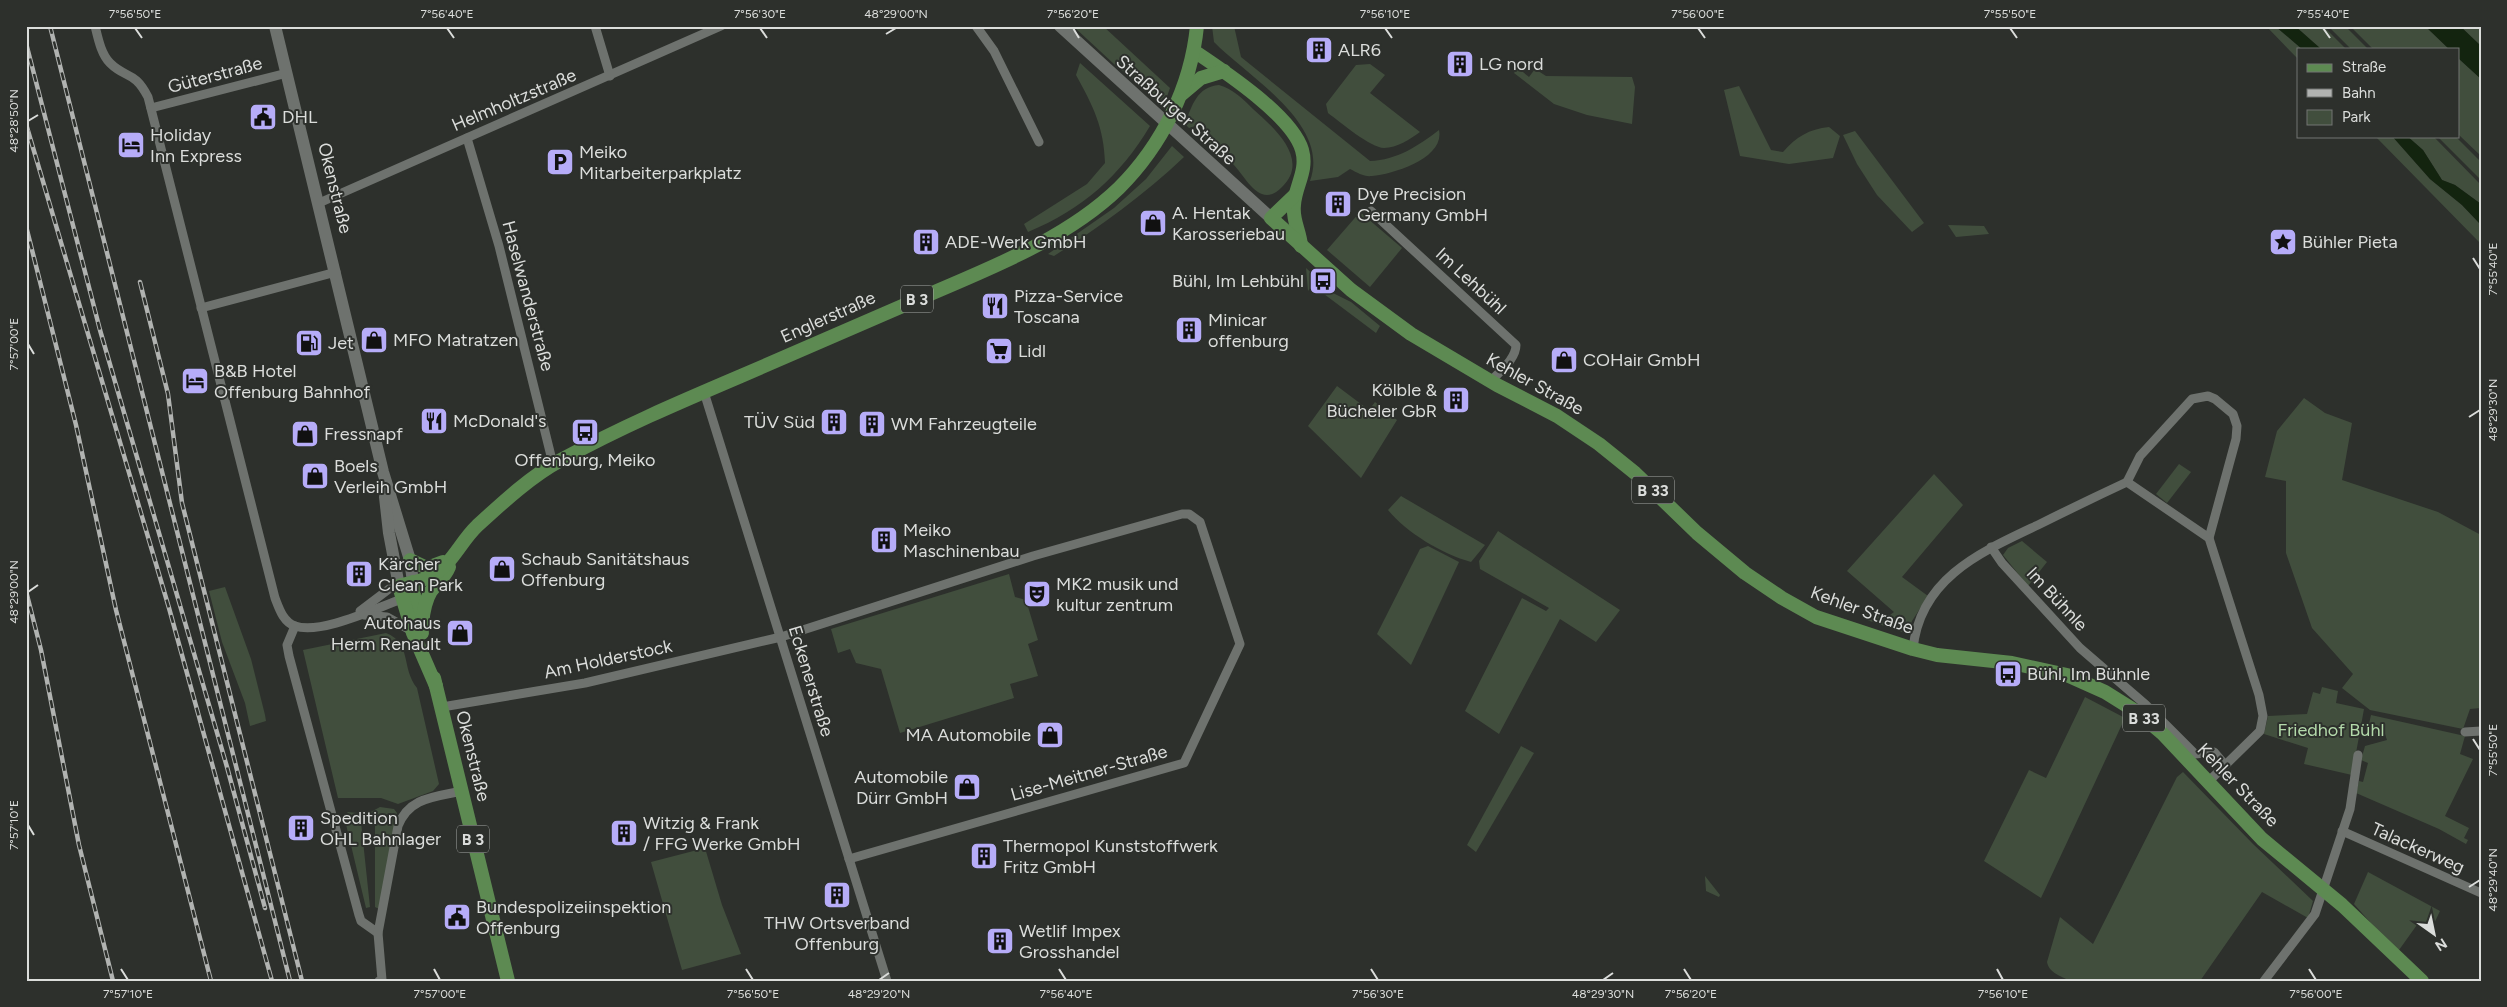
<svg xmlns="http://www.w3.org/2000/svg" width="2507" height="1007" font-family="Figtree,sans-serif">
<style>
.green{fill:#414e3d}
.water{fill:#13240f}
.lines{fill:none;stroke-linecap:round;stroke-linejoin:round}
.street{stroke:#6e726e;stroke-width:9}
.secondary{stroke:#6e726e;stroke-width:12}
.primary{stroke:#5d8a52;stroke-width:14}
.rail-casing{stroke:#b1b3b1;stroke-width:4.5}
.rail{stroke:#2d302c;stroke-width:2.5;stroke-dasharray:8;stroke-linecap:butt}
.ticks{fill:none;stroke:#dbdddb;stroke-width:2}
.labels{text-anchor:middle;dominant-baseline:central;stroke-width:4;stroke-linejoin:round;paint-order:stroke}
.shield{fill:#2d302c;stroke:#a7a9a6;stroke-width:1}
.shield-label{font-size:16px;font-weight:bold;fill:#dbdddb}
.poi-label{font-size:18px;fill:#dbdddb;stroke:#2d302c;text-anchor:start}
.street-label{font-size:18px;fill:#dbdddb;stroke:#2d302c}
.park-label{font-size:18px;fill:#b3d9aa;stroke:#2d302c}
.neatline{fill:none;stroke:#dbdddb;stroke-width:2}
.ticks-label{font-size:12px;text-anchor:middle;fill:#dbdddb}
</style>
<rect width="100%" height="100%" fill="#2d302c"/>
<g class="green">
<path d="M1073 26H1103L1170 88 1164 105 1114 64Z"/>
<path d="M1212 26H1234L1241 57 1370 161C1397 160 1418 146 1439 130 1445 158 1394 174 1372 176 1364 177 1358 173 1350 169L1338 177 1310 181C1331 124 1248 77 1214 42Z"/>
<path d="M2266 26H2275L2302 49H2298V59Z"/>
<path d="M2295 26H2323L2346 49H2321Z"/>
<path d="M2328 26H2345L2368 49H2351Z"/>
<path d="M2350 26H2425L2449 49H2373Z"/>
<path d="M2460 26H2481V46Z"/>
<path d="M2458 58 2481 79V156L2458 134Z"/>
<path d="M1080 63 1150 126C1120 176 1083 209 1028 232L1024 224 1087 184 1105 163C1104 127 1093 106 1076 75Z"/>
<path d="M1370 64 1385 75 1370 93 1420 132C1410 139 1397 148 1384 148 1371 148 1340 122 1328 113L1326 104 1356 65Z"/>
<path d="M1518 68 1529 77 1535 69 1546 76 1632 77 1635 87 1632 124 1587 115 1554 104 1514 73Z"/>
<path d="M1219 85C1233 89 1243 99 1253 109 1273 127 1311 159 1282 187 1260 210 1246 177 1233 164 1226 157 1213 149 1207 141 1203 135 1206 130 1198 125L1189 128 1185 124C1192 105 1197 87 1219 85Z"/>
<path d="M1739 86 1771 150 1783 152C1796 137 1809 129 1829 127L1840 136 1833 158 1789 164 1740 156 1724 90Z"/>
<path d="M1855 131 1924 223 1912 232 1877 195 1857 164 1843 135Z"/>
<path d="M2375 136H2392L2430 179 2462 205 2481 225V244Z"/>
<path d="M2407 136H2433L2481 185V204L2455 185 2442 180 2423 150Z"/>
<path d="M2437 136H2455L2481 162V180Z"/>
<path d="M1172 146 1184 157C1144 195 1101 226 1054 256L1048 254 1114 208 1146 179Z"/>
<path d="M1360 212 1402 248 1370 287 1327 250Z"/>
<path d="M1948 225 1984 226 1989 234 1956 237Z"/>
<path d="M1306 268 1333 293 1351 302 1380 326 1376 333 1312 285 1308 291Z"/>
<path d="M1337 386 1369 410 1375 402 1397 420 1361 478 1308 426Z"/>
<path d="M2304 398 2325 413 2352 423 2342 480 2438 512 2481 535V708L2470 709 2463 729 2370 710 2342 688 2353 674 2312 628 2286 553V481L2265 477 2277 431Z"/>
<path d="M2179 464 2191 472 2167 503 2156 494Z"/>
<path d="M1934 474 1963 505 1902 577 1928 596 1912 621 1908 634 1864 619 1867 613 1890 615 1894 612 1847 571Z"/>
<path d="M1401 496 1485 545 1471 562C1442 554 1407 533 1388 510Z"/>
<path d="M1498 531 1620 610 1596 642 1560 619 1499 734 1465 711 1522 598 1546 611 1549 608 1480 569 1479 561Z"/>
<path d="M2022 541 2047 562 2028 586 2003 555 2008 548Z"/>
<path d="M1428 546 1459 562 1411 665 1377 634 1420 549Z"/>
<path d="M1009 574 1015 597 1026 600 1038 640 1028 644 1038 676 1010 684 1014 698 900 733 881 669 856 663 850 649 838 653 831 629Z"/>
<path d="M225 587 251 659 265 715 266 721 250 726 245 703 222 642 209 591Z"/>
<path d="M386 633C412 643 401 668 417 688L439 784 433 791 398 804 381 798H338L303 650Z"/>
<path d="M2322 687 2338 691 2336 703 2364 709 2352 775 2304 764 2308 748 2264 734 2268 716 2307 714 2313 692 2320 694Z"/>
<path d="M2085 697 2125 718 2041 898 1984 861 2029 770 2046 778Z"/>
<path d="M2371 715 2465 736 2460 754 2473 759 2445 816 2469 828 2464 838 2468 840 2466 844 2439 829 2356 793 2359 781 2363 782 2368 763 2361 760 2365 746 2387 740 2385 734 2367 733Z"/>
<path d="M1521 746 1534 753 1476 852 1467 845Z"/>
<path d="M2183 772 2253 844 2313 901 2308 918 2262 892 2200 981H2070C2061 976 2049 973 2047 962L2060 917 2093 944 2177 777Z"/>
<path d="M380 807 394 809 397 813 379 909 375 907V821L361 822 370 907 366 908 344 816 348 812 367 814Z"/>
<path d="M705 848 722 905 741 954 682 970 651 862Z"/>
<path d="M2368 872 2440 911 2431 930 2419 922 2399 950 2386 940 2354 904Z"/>
<path d="M1705 876 1720 895 1719 897 1706 891Z"/>
</g>
<g class="water">
<path d="M2275 26H2295L2321 49H2302Z"/>
<path d="M2425 26H2460L2481 46V79L2458 58V49H2449Z"/>
<path d="M2392 136H2407L2423 150 2442 180 2455 185 2481 204V225L2462 205 2430 179Z"/>
</g>
<g class="lines">
<g class="street">
<path d="M95 26C98 38 101 54 110 63 126 79 134 70 148 97L275 598C279 608 283 622 295 626 321 635 376 608 402 599"/>
<path d="M595 26 610 76"/>
<path d="M976 26 994 51 1039 142"/>
<path d="M151 108 287 73"/>
<path d="M467 138 499 246 553 464"/>
<path d="M319 203 721 26"/>
<path d="M1371 211 1516 345C1516 359 1500 371 1491 381"/>
<path d="M201 308 336 272"/>
<path d="M704 392 887 981"/>
<path d="M2127 482 2140 456 2192 399 2208 396 2215 399 2233 414 2237 426 2236 439 2209 538"/>
<path d="M1991 547 2002 563 2080 648 2146 705 2195 754 2214 752 2225 765"/>
<path d="M360 611 389 589 399 586"/>
<path d="M364 615 387 617 412 631"/>
<path d="M295 626 287 645 289 656 359 915 361 921 378 933"/>
<path d="M1913 649C1920 578 1981 552 2038 525 2068 510 2097 496 2127 482L2209 538 2259 695 2263 716 2260 731 2208 782"/>
<path d="M442 707 585 683 781 637 1033 556 1182 514H1189L1200 522 1240 644 1184 763 849 859"/>
<path d="M2465 732 2481 731"/>
<path d="M2342 831 2481 893"/>
<path d="M379 981 382 980 378 933 398 826C409 797 435 797 462 791"/>
<path d="M2264 981 2315 914 2350 809 2358 755"/>
</g>
<g class="secondary">
<path d="M275 26 383 472 410 560 413 582"/>
<path d="M1060 26 1271 218"/>
<path d="M385 497 389 533 399 586"/>
</g>
<g class="primary">
<path d="M1194 51C1224 71 1292 116 1302 150 1308 171 1295 186 1294 205 1292 220 1300 231 1301 246"/>
<path d="M1182 94 1201 78 1224 71"/>
<path d="M1295 195 1271 218 1351 290 1411 334 1497 385 1557 416 1599 444 1635 473 1697 533 1745 573 1782 598 1816 617 1913 649 1937 655 2012 663 2067 675 2105 692 2137 712 2163 734 2262 839 2342 905 2422 981"/>
<path d="M410 560 427 568 443 562"/>
<path d="M413 582 414 596 422 633"/>
<path d="M422 624C423 613 425 601 431 591 437 583 445 577 449 567"/>
<path d="M434 678 508 981"/>
<path d="M436 686 413 633 399 586C409 583 420 582 429 577 451 567 460 542 477 526 502 503 531 476 561 460 619 428 680 402 741 376 799 351 857 326 914 301 984 270 1063 242 1119 188 1162 145 1191 87 1197 26"/>
</g>
<g class="rail-casing">
<g id="rail">
<path d="M50 26 290 981"/>
<path d="M26 43 100 330 227 767 265 908"/>
<path d="M26 124 169 608 272 981"/>
<path d="M26 226 76 425 116 610 211 981"/>
<path d="M140 282 168 394 182 503 302 981"/>
<path d="M26 591 41 650 79 845 113 981"/>
</g>
</g>
<use href="#rail" class="rail"/>
</g>
<path class="ticks" d="M135 28 142 38M447 28 454 38M760 28 767 38M1073 28 1079 38M1385 28 1392 38M1698 28 1705 38M2010 28 2017 38M2323 28 2330 38M886 34 896 28M28 121 38 115M2473 258 2480 269M28 344 34 354M2469 417 2480 410M28 592 38 585M2473 739 2480 750M28 825 34 835M2469 887 2480 880M121 969 128 980M434 969 440 980M746 969 753 980M1059 969 1066 980M1371 969 1378 980M1684 969 1691 980M1997 969 2003 980M2309 969 2316 980M879 980 889 973M1603 980 1613 973"/>
<defs>
<g id="building-square" transform="scale(1.4375)"><rect x="-9" y="-9" width="18" height="18" rx="4" fill="#b6acf8" stroke="#2d302c"/><path d="M-4-6H4V6H1V3H-1V6H-4ZM-2.5-4.3h1.7v1.8h-1.7ZM.8-4.3h1.7v1.8H.8ZM-2.5-1h1.7V.8h-1.7ZM.8-1h1.7V.8H.8Z" fill="#111"/></g>
<g id="civic-square" transform="scale(1.4375)"><rect x="-9" y="-9" width="18" height="18" rx="4" fill="#b6acf8" stroke="#2d302c"/><path d="M-.6-6.5H3V-4.5H.6V-3L4-1V1h2V6H-6V1h2V-1L-.6-3ZM-1.2 2.5V6h2.4V2.5Z" fill="#111"/></g>
<g id="hotel-square" transform="scale(1.4375)"><rect x="-9" y="-9" width="18" height="18" rx="4" fill="#b6acf8" stroke="#2d302c"/><path d="M-6-4.5h1.5V1H6V5H4.5V3h-9V5H-6ZM-4 0a1.8 1.8 0 1 1 3.6 0ZM.5 0V-2.5h3Q6-2.5 6 0Z" fill="#111"/></g>
<g id="parking-square" transform="scale(1.4375)"><rect x="-9" y="-9" width="18" height="18" rx="4" fill="#b6acf8" stroke="#2d302c"/><path d="M-3.5-5.5H1a3.5 3.5 0 0 1 0 7H-1V5.5H-3.5ZM-1-3.4V-.6H.8a1.4 1.4 0 0 0 0-2.8Z" fill="#111"/></g>
<g id="shop-square" transform="scale(1.4375)"><rect x="-9" y="-9" width="18" height="18" rx="4" fill="#b6acf8" stroke="#2d302c"/><path d="M-5-2.5h2.3a2.7 3.5 0 0 1 5.4 0H5L5.5 6h-11ZM-1.5-2.5h3a1.5 2.3 0 0 0-3 0Z" fill="#111"/></g>
<g id="sight-square" transform="scale(1.4375)"><rect x="-9" y="-9" width="18" height="18" rx="4" fill="#b6acf8" stroke="#2d302c"/><path d="M0-6L1.8-2.2L6-1.7L2.9 1.2L3.7 5.4L0 3.3L-3.7 5.4L-2.9 1.2L-6-1.7L-1.8-2.2Z" fill="#111"/></g>
<g id="bus-square" transform="scale(1.4375)"><rect x="-9" y="-9" width="18" height="18" rx="4" fill="#b6acf8" stroke="#2d302c"/><path d="M-5-6H5V4H4V6H2V4H-2V6H-4V4H-5ZM-3.5-4V0h7V-4ZM-3.5 1.2v1.5H-2V1.2ZM2 1.2v1.5H3.5V1.2Z" fill="#111"/></g>
<g id="restaurant-square" transform="scale(1.4375)"><rect x="-9" y="-9" width="18" height="18" rx="4" fill="#b6acf8" stroke="#2d302c"/><path d="M-5-6h1v4h1v-4h1v4h1v-4h1v5L-1.5 .5V6h-2V.5L-5-1ZM5-6V6H3V1.5H1.5Q1.5-4 5-6Z" fill="#111"/></g>
<g id="fuel-square" transform="scale(1.4375)"><rect x="-9" y="-9" width="18" height="18" rx="4" fill="#b6acf8" stroke="#2d302c"/><path d="M-5.5-6h7V0h2V4h1.3V-2.5L3-4.5l.8-.8L6-3V5H2.5V1h-1V6h-7ZM-4.2-4.7v3.2H.2V-4.7Z" fill="#111"/></g>
<g id="supermarket-square" transform="scale(1.4375)"><rect x="-9" y="-9" width="18" height="18" rx="4" fill="#b6acf8" stroke="#2d302c"/><path d="M-6-5.5h2.5l.6 2H6L4.5 2H-2.5L-4.4-4H-6ZM-1.5 3.2a1.3 1.3 0 1 0 .1 0ZM3 3.2a1.3 1.3 0 1 0 .1 0Z" fill="#111"/></g>
<g id="theatre-square" transform="scale(1.4375)"><rect x="-9" y="-9" width="18" height="18" rx="4" fill="#b6acf8" stroke="#2d302c"/><path d="M-5-5.5Q0-4 5-5.5V0Q5 5 0 6Q-5 5-5 0ZM-3.3-2.5H-1v1.5H-3.3ZM1-2.5H3.3v1.5H1ZM-2.8 1Q0 5.5 2.8 1Z" fill="#111"/></g>
</defs>
<g fill-rule="evenodd">
<use href="#building-square" x="1319" y="50"/>
<use href="#building-square" x="1460" y="64"/>
<use href="#civic-square" x="263" y="117"/>
<use href="#hotel-square" x="131" y="145"/>
<use href="#parking-square" x="560" y="162"/>
<use href="#building-square" x="1338" y="204"/>
<use href="#shop-square" x="1153" y="223"/>
<use href="#building-square" x="926" y="242"/>
<use href="#sight-square" x="2283" y="242"/>
<use href="#bus-square" x="1323" y="281"/>
<use href="#restaurant-square" x="995" y="306"/>
<use href="#building-square" x="1189" y="330"/>
<use href="#shop-square" x="374" y="340"/>
<use href="#fuel-square" x="309" y="343"/>
<use href="#supermarket-square" x="999" y="351"/>
<use href="#shop-square" x="1564" y="360"/>
<use href="#hotel-square" x="195" y="381"/>
<use href="#building-square" x="1456" y="400"/>
<use href="#restaurant-square" x="434" y="421"/>
<use href="#building-square" x="834" y="422"/>
<use href="#building-square" x="872" y="424"/>
<use href="#bus-square" x="585" y="432"/>
<use href="#shop-square" x="305" y="434"/>
<use href="#shop-square" x="315" y="476"/>
<use href="#building-square" x="884" y="540"/>
<use href="#shop-square" x="502" y="569"/>
<use href="#building-square" x="359" y="574"/>
<use href="#theatre-square" x="1037" y="594"/>
<use href="#shop-square" x="460" y="633"/>
<use href="#bus-square" x="2008" y="674"/>
<use href="#shop-square" x="1050" y="735"/>
<use href="#shop-square" x="967" y="787"/>
<use href="#building-square" x="301" y="828"/>
<use href="#building-square" x="624" y="833"/>
<use href="#building-square" x="984" y="856"/>
<use href="#building-square" x="837" y="895"/>
<use href="#civic-square" x="457" y="917"/>
<use href="#building-square" x="1000" y="941"/>
</g>
<g class="labels">
<g class="shield">
<rect x="901" y="285.5" width="32" height="27" rx="4"/>
<rect x="1632" y="476.5" width="42" height="27" rx="4"/>
<rect x="2123" y="704.5" width="42" height="27" rx="4"/>
<rect x="457" y="825.5" width="32" height="27" rx="4"/>
</g>
<g class="shield-label">
<text x="917" y="299">B 3</text>
<text x="1653" y="490">B 33</text>
<text x="2144" y="718">B 33</text>
<text x="473" y="839">B 3</text>
</g>
<g class="poi-label">
<text x="1338" y="50">ALR6</text>
<text x="1479" y="64">LG nord</text>
<text x="282" y="117">DHL</text>
<text x="150" y="135">Holiday<tspan x="150" dy="21">Inn Express</tspan></text>
<text x="579" y="152">Meiko<tspan x="579" dy="21">Mitarbeiterparkplatz</tspan></text>
<text x="1357" y="194">Dye Precision<tspan x="1357" dy="21">Germany GmbH</tspan></text>
<text x="1172" y="213">A. Hentak<tspan x="1172" dy="21">Karosseriebau</tspan></text>
<text x="945" y="242">ADE-Werk GmbH</text>
<text x="2302" y="242">Bühler Pieta</text>
<text x="1304" y="281" text-anchor="end">Bühl, Im Lehbühl</text>
<text x="1014" y="296">Pizza-Service<tspan x="1014" dy="21">Toscana</tspan></text>
<text x="1208" y="320">Minicar<tspan x="1208" dy="21">offenburg</tspan></text>
<text x="393" y="340">MFO Matratzen</text>
<text x="328" y="343">Jet</text>
<text x="1018" y="351">Lidl</text>
<text x="1583" y="360">COHair GmbH</text>
<text x="214" y="371">B&amp;B Hotel<tspan x="214" dy="21">Offenburg Bahnhof</tspan></text>
<text x="1437" y="390" text-anchor="end">Kölble &amp;<tspan x="1437" dy="21">Bücheler GbR</tspan></text>
<text x="453" y="421">McDonald's</text>
<text x="815" y="422" text-anchor="end">TÜV Süd</text>
<text x="891" y="424">WM Fahrzeugteile</text>
<text x="324" y="434">Fressnapf</text>
<text x="585" y="460" text-anchor="middle">Offenburg, Meiko</text>
<text x="334" y="466">Boels<tspan x="334" dy="21">Verleih GmbH</tspan></text>
<text x="903" y="530">Meiko<tspan x="903" dy="21">Maschinenbau</tspan></text>
<text x="521" y="559">Schaub Sanitätshaus<tspan x="521" dy="21">Offenburg</tspan></text>
<text x="378" y="564">Kärcher<tspan x="378" dy="21">Clean Park</tspan></text>
<text x="1056" y="584">MK2 musik und<tspan x="1056" dy="21">kultur zentrum</tspan></text>
<text x="441" y="623" text-anchor="end">Autohaus<tspan x="441" dy="21">Herm Renault</tspan></text>
<text x="2027" y="674">Bühl, Im Bühnle</text>
<text x="1031" y="735" text-anchor="end">MA Automobile</text>
<text x="948" y="777" text-anchor="end">Automobile<tspan x="948" dy="21">Dürr GmbH</tspan></text>
<text x="320" y="818">Spedition<tspan x="320" dy="21">OHL Bahnlager</tspan></text>
<text x="643" y="823">Witzig &amp; Frank<tspan x="643" dy="21">/ FFG Werke GmbH</tspan></text>
<text x="1003" y="846">Thermopol Kunststoffwerk<tspan x="1003" dy="21">Fritz GmbH</tspan></text>
<text x="476" y="907">Bundespolizeiinspektion<tspan x="476" dy="21">Offenburg</tspan></text>
<text x="837" y="923" text-anchor="middle">THW Ortsverband<tspan x="837" dy="21">Offenburg</tspan></text>
<text x="1019" y="931">Wetlif Impex<tspan x="1019" dy="21">Grosshandel</tspan></text>
</g>
<g class="street-label">
<text transform="translate(215 75) rotate(-15)">Güterstraße</text>
<text transform="translate(514 100) rotate(-23)">Helmholtzstraße</text>
<text transform="translate(1176 110) rotate(42)">Straßburger Straße</text>
<text transform="translate(335 188) rotate(76)">Okenstraße</text>
<text transform="translate(1471 281) rotate(43)">Im Lehbühl</text>
<text transform="translate(528 296) rotate(75)">Haselwanderstraße</text>
<text transform="translate(828 317) rotate(-24)">Englerstraße</text>
<text transform="translate(1535 384) rotate(29)">Kehler Straße</text>
<text transform="translate(2057 599) rotate(47)">Im Bühnle</text>
<text transform="translate(1862 610) rotate(20)">Kehler Straße</text>
<text transform="translate(608 659) rotate(-12)">Am Holderstock</text>
<text transform="translate(811 681) rotate(73)">Eckenerstraße</text>
<text transform="translate(473 756) rotate(76)">Okenstraße</text>
<text transform="translate(1089 773) rotate(-16)">Lise-Meitner-Straße</text>
<text transform="translate(2238 785) rotate(46)">Kehler Straße</text>
<text transform="translate(2418 848) rotate(24)">Talackerweg</text>
</g>
<g class="park-label">
<text x="2331" y="730">Friedhof Bühl</text>
</g>
</g>
<rect width="2507" height="1007" fill="none" stroke="#2d302c" stroke-width="55"/>
<rect x="2297" y="48" width="162" height="90" fill="#2d302c" stroke="#737572"/>
<rect x="2307" y="64" width="25" height="8" fill="#5d8a52" stroke="#737572"/>
<text x="2342" y="72" font-size="15" fill="#dbdddb">Straße</text>
<rect x="2307" y="89" width="25" height="8" fill="#b1b3b1" stroke="#737572"/>
<text x="2342" y="98" font-size="15" fill="#dbdddb">Bahn</text>
<rect x="2307" y="110" width="25" height="15" fill="#414e3d" stroke="#737572"/>
<text x="2342" y="122" font-size="15" fill="#dbdddb">Park</text>
<g transform="translate(2434 934) rotate(147)" stroke="#2d302c" stroke-width="4" paint-order="stroke">
<path d="M0-4L9 19L0 12L-9 19Z" fill="#dbdddb"/>
<text y="-8" font-size="14" font-weight="bold" text-anchor="middle" fill="#dbdddb">N</text>
</g>
<rect x="28" y="28" width="2452" height="952" class="neatline"/>
<g class="ticks-label">
<text x="135" y="18">7°56'50"E</text>
<text x="447" y="18">7°56'40"E</text>
<text x="760" y="18">7°56'30"E</text>
<text x="896" y="18">48°29'00"N</text>
<text x="1073" y="18">7°56'20"E</text>
<text x="1385" y="18">7°56'10"E</text>
<text x="1698" y="18">7°56'00"E</text>
<text x="2010" y="18">7°55'50"E</text>
<text x="2323" y="18">7°55'40"E</text>
<text transform="translate(14 121) rotate(-90)" y="4">48°28'50"N</text>
<text transform="translate(2493 269) rotate(-90)" y="4">7°55'40"E</text>
<text transform="translate(14 344) rotate(-90)" y="4">7°57'00"E</text>
<text transform="translate(2493 410) rotate(-90)" y="4">48°29'30"N</text>
<text transform="translate(14 592) rotate(-90)" y="4">48°29'00"N</text>
<text transform="translate(2493 750) rotate(-90)" y="4">7°55'50"E</text>
<text transform="translate(14 825) rotate(-90)" y="4">7°57'10"E</text>
<text transform="translate(2493 880) rotate(-90)" y="4">48°29'40"N</text>
<text x="128" y="998">7°57'10"E</text>
<text x="440" y="998">7°57'00"E</text>
<text x="753" y="998">7°56'50"E</text>
<text x="879" y="998">48°29'20"N</text>
<text x="1066" y="998">7°56'40"E</text>
<text x="1378" y="998">7°56'30"E</text>
<text x="1603" y="998">48°29'30"N</text>
<text x="1691" y="998">7°56'20"E</text>
<text x="2003" y="998">7°56'10"E</text>
<text x="2316" y="998">7°56'00"E</text>
</g>
</svg>
